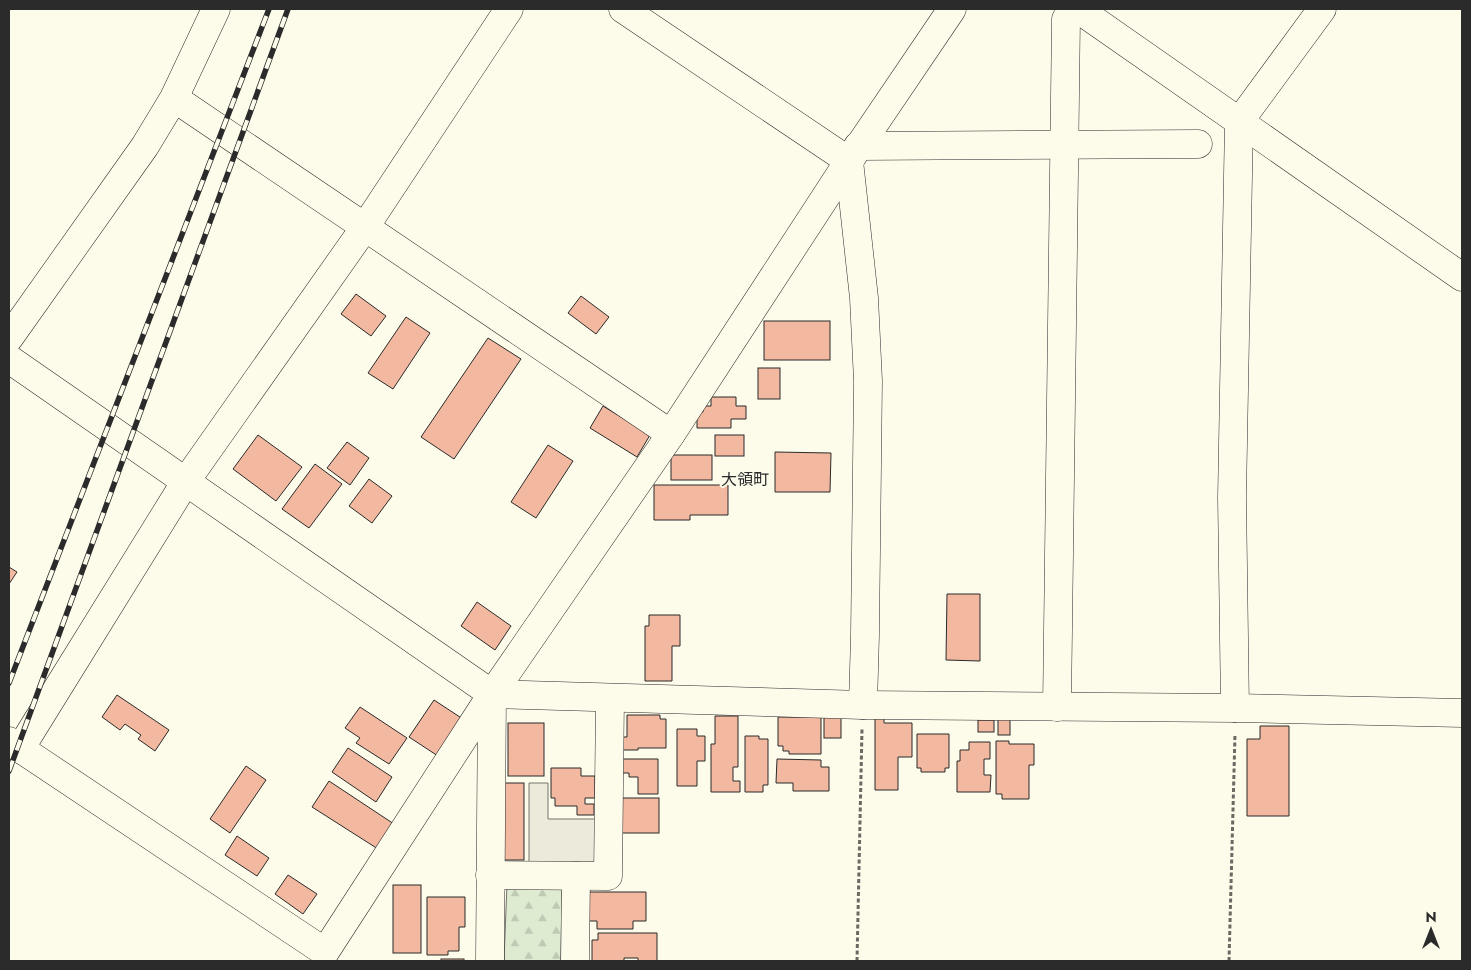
<svg xmlns="http://www.w3.org/2000/svg" width="1471" height="970" font-family="Jost,'Noto Sans JP',sans-serif">
<style>
.forest{fill:url(#forest-firs);stroke:#74746e}
.parking{fill:#eceadb;stroke:#74746e}
.building{fill:#f2b8a0;stroke:#2b2b2b}
.lines{fill:none;stroke-linecap:round;stroke-linejoin:round}
.minor-casing{stroke:#2b2b2b;stroke-width:29}
.path{stroke:#6a6964;stroke-width:3;stroke-dasharray:4 2.5;stroke-linecap:butt}
.minor{stroke:#fdfbea;stroke-width:28}
.rail-casing{stroke:#2b2b2b;stroke-width:5.5}
.rail{stroke:#fdfbea;stroke-width:4;stroke-dasharray:11;stroke-linecap:butt}
.labels{text-anchor:middle;dominant-baseline:central;stroke-width:4;stroke-linejoin:round;paint-order:stroke}
.quarter-label{font-size:16px;fill:#2b2b2b;stroke:#fdfbea}
</style>
<defs>
<pattern id="forest-firs" width="22" height="20" patternUnits="userSpaceOnUse" patternTransform="scale(1.25)"><rect width="22" height="20" fill="#deebd1"/><path d="M5 1l3.5 6h-7zM16 11l3.5 6h-7z" fill="#bfcab4"/></pattern>
</defs>
<rect width="100%" height="100%" fill="#fdfbea"/>
<path class="forest" d="M507 884H562L561 961H504Z"/>
<path class="parking" d="M529 783H548V819H604V866H529Z"/>
<g class="building">
<path d="M356 294 386 316 371 336 341 314Z"/>
<path d="M581 296 609 317 596 334 568 313Z"/>
<path d="M406 317 430 333 393 389 368 373Z"/>
<rect x="764" y="321" width="66" height="39"/>
<path d="M488 338 521 359 454 459 421 437Z"/>
<rect x="758" y="368" width="22" height="31"/>
<path d="M711 397H736V406H746V419H731V428H697V412H703V406H711Z"/>
<path d="M603 406 650 435 637 457 590 428Z"/>
<path d="M258 435 302 467 276 501 233 469Z"/>
<rect x="715" y="435" width="29" height="21"/>
<path d="M347 442 369 458 350 485 327 468Z"/>
<path d="M548 445 573 461 536 518 511 502Z"/>
<path d="M775 452 831 453 830 492H775Z"/>
<rect x="671" y="455" width="41" height="25"/>
<path d="M315 464 342 484 309 528 282 509Z"/>
<path d="M369 479 392 496 372 523 349 506Z"/>
<path d="M654 485H728V515H690V520H654Z"/>
<path d="M9 567 17 572 9 584Z"/>
<path d="M947 594H980V661L946 660Z"/>
<path d="M477 602 511 626 495 650 461 626Z"/>
<path d="M649 615H680V646H672V681H645V626H649Z"/>
<path d="M117 695 169 730 155 751 138 739 141 735 125 724 120 730 102 717Z"/>
<path d="M434 700 466 721 441 758 409 737Z"/>
<path d="M360 707 407 738 389 764 356 743 360 738 345 728Z"/>
<path d="M627 715H660V719H666V748H638V750H620V737H627Z"/>
<path d="M715 716H738V767H733V781H740V792H711V744H715Z"/>
<path d="M778 717H821V754H789V751H783V746H778Z"/>
<rect x="824" y="717" width="17" height="21"/>
<path d="M875 717H884V723H912V757H898V790H875Z"/>
<rect x="998" y="719" width="12" height="16"/>
<rect x="978" y="720" width="16" height="12"/>
<rect x="508" y="723" width="36" height="53"/>
<path d="M1260 726H1289V816H1247V739H1260Z"/>
<path d="M677 729H697V736H705V761H697V786H677Z"/>
<path d="M917 734H949V768H945V772H921V768H917Z"/>
<path d="M745 736H759V739H768V785H763V792H745Z"/>
<path d="M996 741H1009V744H1034V765H1029V799H1002V794H996Z"/>
<path d="M969 742H990V759H984V775H991L990 792H957V761H960V750H969Z"/>
<path d="M348 748 392 777 376 802 332 772Z"/>
<path d="M622 759H658V794H638V777H629V773H622Z"/>
<path d="M777 759 821 760V767H829V791H793V783H776Z"/>
<path d="M246 766 266 780 230 833 210 819Z"/>
<path d="M551 768H581V776H595V798H585V804H594V815H577V806H555V798H551Z"/>
<path d="M329 781 394 824 378 849 312 807Z"/>
<rect x="502" y="783" width="22" height="77"/>
<rect x="618" y="798" width="41" height="35"/>
<path d="M237 836 269 858 257 876 225 855Z"/>
<path d="M288 875 317 894 303 914 275 894Z"/>
<rect x="393" y="885" width="28" height="68"/>
<path d="M588 892H646V921H633V929H597V921H588Z"/>
<path d="M427 897H465V927H459V951H448V955H427Z"/>
<path d="M598 933H657V961H638V958H624V961H592V940H598Z"/>
<rect x="441" y="959" width="23" height="2"/>
</g>
<g class="lines">
<g class="minor-casing">
<g id="minor">
<path d="M623 9 849 161 864 298 868 381 865 635 863 705"/>
<path d="M1078 9 1462 277"/>
<path d="M174 98 671 434"/>
<path d="M858 146 1198 144"/>
<path d="M9 338 145 146 174 98 216 9"/>
<path d="M9 359 492 694 863 705 1235 708 1462 713"/>
<path d="M1057 707 1066 19 1073 9"/>
<path d="M1235 708 1232 497 1239 122 1322 9"/>
<path d="M9 741 325 952 492 694 671 434 849 161 952 9"/>
<path d="M20 749 186 481 365 227 509 9"/>
<path d="M490 875 608 876 610 698"/>
<path d="M490 961 492 694"/>
<path d="M575 961 576 876"/>
</g>
</g>
<g class="path">
<path d="M857 961 862 729"/>
<path d="M1229 961 1235 734"/>
</g>
<use href="#minor" class="minor"/>
<g class="rail-casing">
<g id="rail">
<path d="M9 683 269 9"/>
<path d="M9 771 288 9"/>
</g>
</g>
<use href="#rail" class="rail"/>
</g>
<g class="labels">
<g class="quarter-label">
<text x="745" y="479">大領町</text>
</g>
</g>
<rect width="1471" height="970" fill="none" stroke="#2b2b2b" stroke-width="20"/>
<g transform="translate(1431 930)" stroke="#fdfbea" stroke-width="4" paint-order="stroke">
<path d="M0-4L9 19L0 12L-9 19Z" fill="#2b2b2b"/>
<text y="-8" font-size="14" font-weight="bold" text-anchor="middle" fill="#2b2b2b">N</text>
</g>
</svg>
